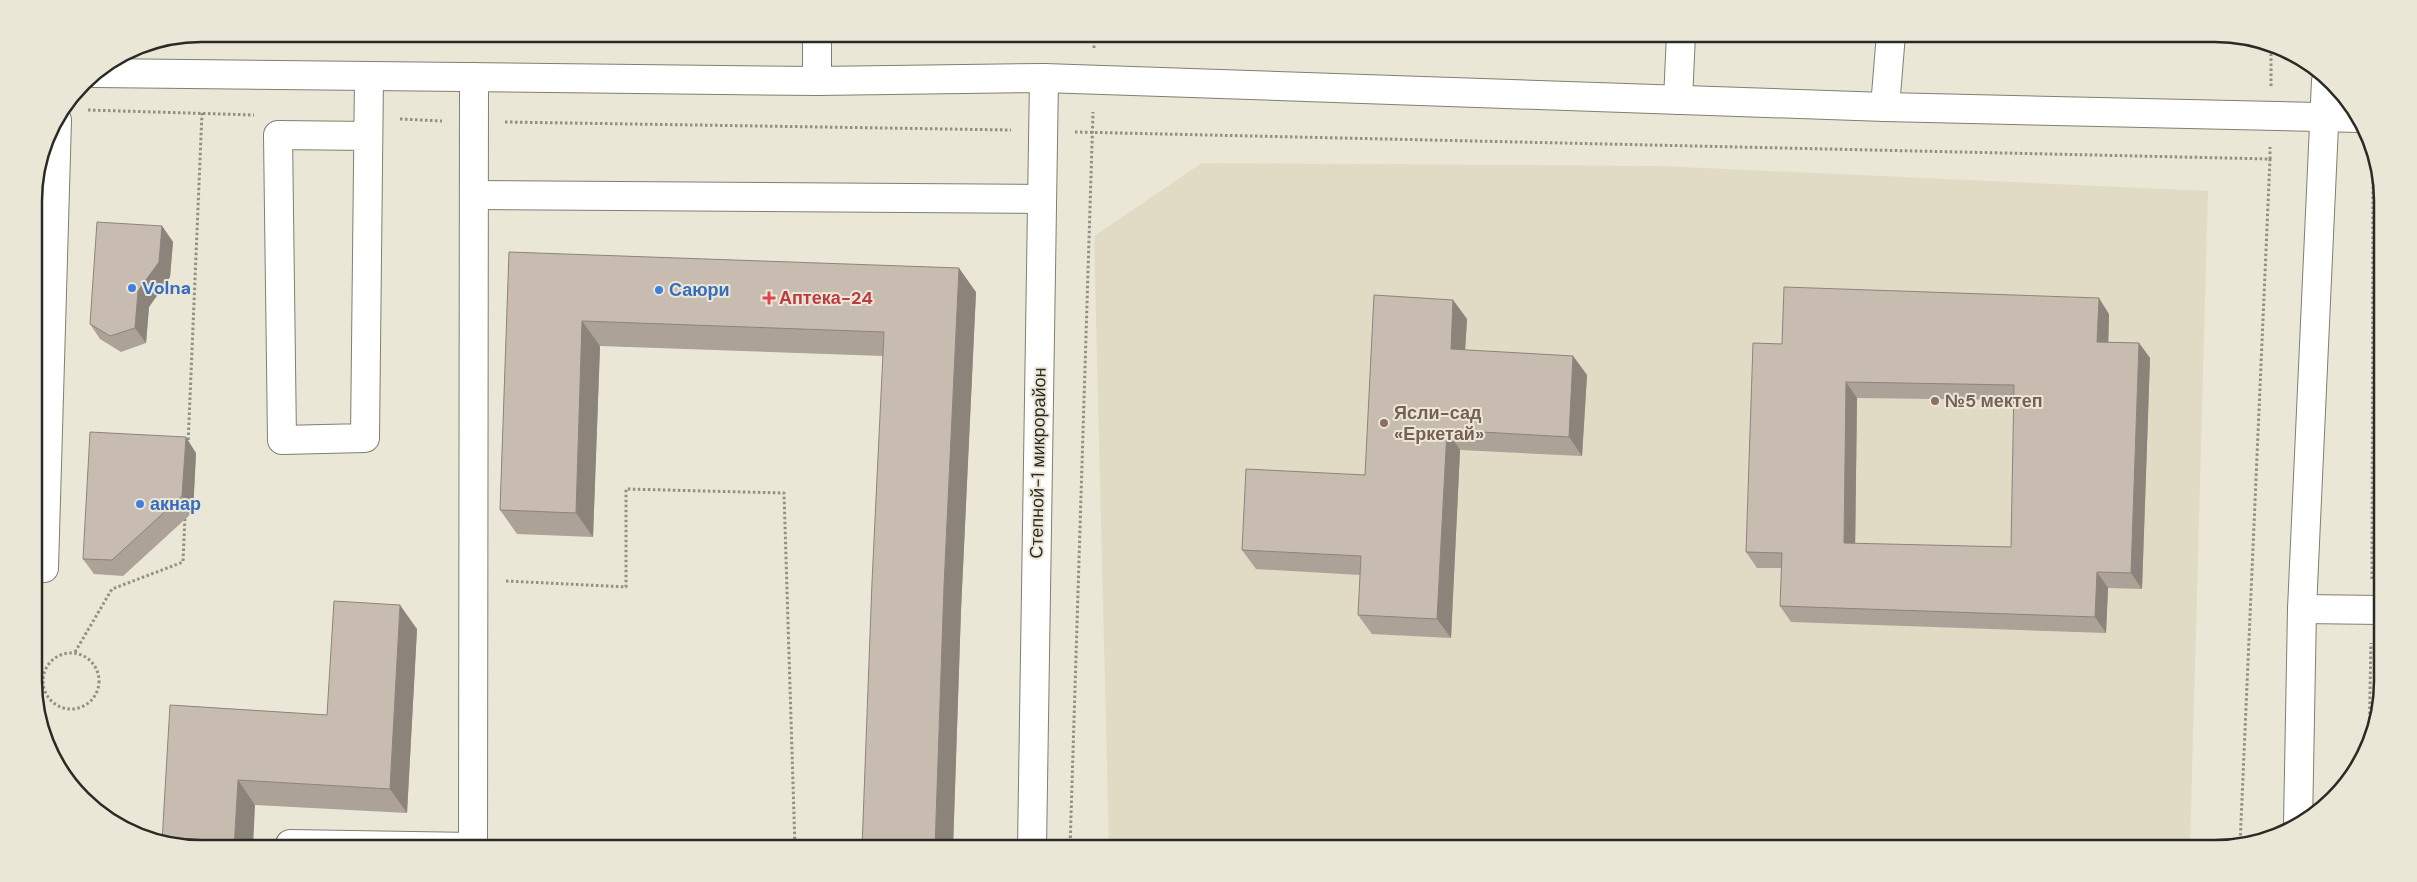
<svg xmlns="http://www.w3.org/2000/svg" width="2417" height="882" font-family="'DM Sans',sans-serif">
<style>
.built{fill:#e1dac4}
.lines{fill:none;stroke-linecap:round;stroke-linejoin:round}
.minor-casing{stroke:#827e70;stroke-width:30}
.path{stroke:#928f84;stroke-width:3;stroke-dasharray:2.5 2.5;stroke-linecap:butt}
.minor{stroke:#fff;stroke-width:28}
.wall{fill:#aca297;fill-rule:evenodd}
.shaded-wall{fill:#8c847b}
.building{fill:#c8bcb0;stroke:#8c847b;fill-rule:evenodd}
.shop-dot{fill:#3f7fe0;stroke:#ebe7d7;stroke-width:2}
.health-dot{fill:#e0444e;stroke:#ebe7d7;stroke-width:2}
.education-dot{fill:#8d6e63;stroke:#ebe7d7;stroke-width:2}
.labels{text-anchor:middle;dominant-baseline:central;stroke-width:4;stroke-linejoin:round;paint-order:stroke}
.shop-label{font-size:18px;font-weight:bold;fill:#366cbe;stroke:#ebe7d7;text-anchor:start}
.health-label{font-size:18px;font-weight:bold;fill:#be3a42;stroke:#ebe7d7;text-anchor:start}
.education-label{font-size:18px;font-weight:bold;fill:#785e54;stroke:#ebe7d7;text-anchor:start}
.street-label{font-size:18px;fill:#2c2a24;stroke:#ebe7d7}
.rim{fill:none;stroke:#2c2a24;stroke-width:2.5}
</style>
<rect width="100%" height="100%" fill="#ebe7d7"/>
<path class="built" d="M1202 163 1661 166 2208 191 2190 848H1974L1895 841 1888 848H1109L1094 236Z"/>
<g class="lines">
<g class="minor-casing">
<g id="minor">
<path d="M817 34V81"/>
<path d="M95 73 817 81 1044 78 1885 107 2359 118"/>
<path d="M1678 100 1681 34"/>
<path d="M1885 107 1891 34"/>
<path d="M368 136 278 135 282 440 365 438 369 76"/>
<path d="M474 195 1042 199"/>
<path d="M44 568 57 120"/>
<path d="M2302 609 2383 610"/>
<path d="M2298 825 2302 609 2326 81"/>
<path d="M289 848 290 844 473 847 474 77"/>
<path d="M1032 848 1044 78"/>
</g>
</g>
<g class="path">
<path d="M1094 48V34"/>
<path d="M2271 86V44"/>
<path d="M88 110 254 115"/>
<path d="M400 119 442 121"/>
<path d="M505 122 1011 130"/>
<path d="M1075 132 2270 159 2240 845"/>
<path d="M2270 159V147"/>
<path d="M188 445 202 113"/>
<path d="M2372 579 2373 151"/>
<path d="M506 581 626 587V489L784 493 795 848"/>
<path d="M75 652 112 589 183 562 185 516"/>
<circle cx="71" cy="681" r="28"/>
<path d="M37 695 43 689"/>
<path d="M2369 744 2371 643"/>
<path d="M1070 848 1093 112"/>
</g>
<use href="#minor" class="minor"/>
</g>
<g class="wall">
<path d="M162 226 173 242 170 277 149 307 146 343 121 352 100 339 90 324Z"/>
<path d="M509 252 976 292 961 610 953 848H862L883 356 600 346 593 537 517 534 500 510Z"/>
<path d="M1453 300 1467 319 1465 350 1573 356 1587 375 1582 456 1460 450 1451 638 1372 634 1358 615 1360 575 1256 569 1242 550 1365 475Z"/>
<path d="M2109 314 2108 342 2139 343 2150 358 2142 589 2108 588 2106 633 1791 622 1780 606 1782 568H1757L1746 552 1782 344ZM1857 398 2014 400 2011 547 1855 544Z"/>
<path d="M196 453 193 512 123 576 94 574 83 559Z"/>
<path d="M417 629 407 813 255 805 170 705 327 715Z"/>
</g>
<g class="shaded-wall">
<path d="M162 226 173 242 170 277 149 307 146 343 135 328 138 291Z"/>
<path d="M959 268 976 292 961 610 953 848H935L944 586Z"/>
<path d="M2099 298 2109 314 2108 357 2097 342Z"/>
<path d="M1453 300 1467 319 1464 369 1451 349Z"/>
<path d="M582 321 600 346 593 537 576 513Z"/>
<path d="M2139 343 2150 358 2142 589 2131 573Z"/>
<path d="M1573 356 1587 375 1582 456 1569 437Z"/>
<path d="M1846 382 1857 398 1855 559 1844 543Z"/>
<path d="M1447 430 1460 450 1451 638 1437 619Z"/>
<path d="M186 437 196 453 193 512 182 496Z"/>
<path d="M2097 572 2108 588 2106 633 2095 617Z"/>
<path d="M400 605 417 629 407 813 390 789Z"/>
<path d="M238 780 255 805 253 848H234Z"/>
</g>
<g class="building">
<path d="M97 222 162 226 159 262 138 291 135 328 110 336 90 324Z"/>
<path d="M509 252 959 268 944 586 935 848H862L872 582 884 332 582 321 576 513 500 510Z"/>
<path d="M1784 287 2099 298 2097 342 2139 343 2131 573 2097 572 2095 617 1780 606 1782 553 1746 552 1753 343 1782 344ZM1846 382 2014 385 2011 547 1844 543Z"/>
<path d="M1374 295 1453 300 1451 349 1573 356 1569 437 1447 430 1437 619 1358 615 1361 556 1242 550 1246 469 1365 475Z"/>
<path d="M90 432 186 437 182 496 112 560 83 559Z"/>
<path d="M334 601 400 605 390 789 238 780 234 848H202L162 842 170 705 327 715Z"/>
</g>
<g class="shop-dot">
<circle cx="132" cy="288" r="5"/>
<circle cx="659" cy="290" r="5"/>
<circle cx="140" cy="504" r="5"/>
</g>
<path class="health-dot" d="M766.5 290.5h5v5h5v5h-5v5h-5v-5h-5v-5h5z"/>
<g class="education-dot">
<circle cx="1935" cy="401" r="5"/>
<circle cx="1384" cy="423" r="5"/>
</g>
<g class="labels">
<g class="shop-label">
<text x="142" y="288">Volna</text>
<text x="669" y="290">Саюри</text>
<text x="150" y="504">акнар</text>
</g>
<g class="health-label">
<text x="779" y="298">Аптека-24</text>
</g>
<g class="education-label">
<text x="1945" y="401">№5 мектеп</text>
<text x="1394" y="413">Ясли-сад<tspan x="1394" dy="21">«Еркетай»</tspan></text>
</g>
<g class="street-label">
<text transform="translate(1038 463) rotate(-89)">Степной-1 микрорайон</text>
</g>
</g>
<path d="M0 0H2417V882H0ZM201 42H2215A159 159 0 0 1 2374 201V681A159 159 0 0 1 2215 840H201A159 159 0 0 1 42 681V201A159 159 0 0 1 201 42Z" fill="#ebe7d7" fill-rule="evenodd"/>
<path class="rim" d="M201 42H2215A159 159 0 0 1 2374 201V681A159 159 0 0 1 2215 840H201A159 159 0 0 1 42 681V201A159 159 0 0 1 201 42Z"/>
</svg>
